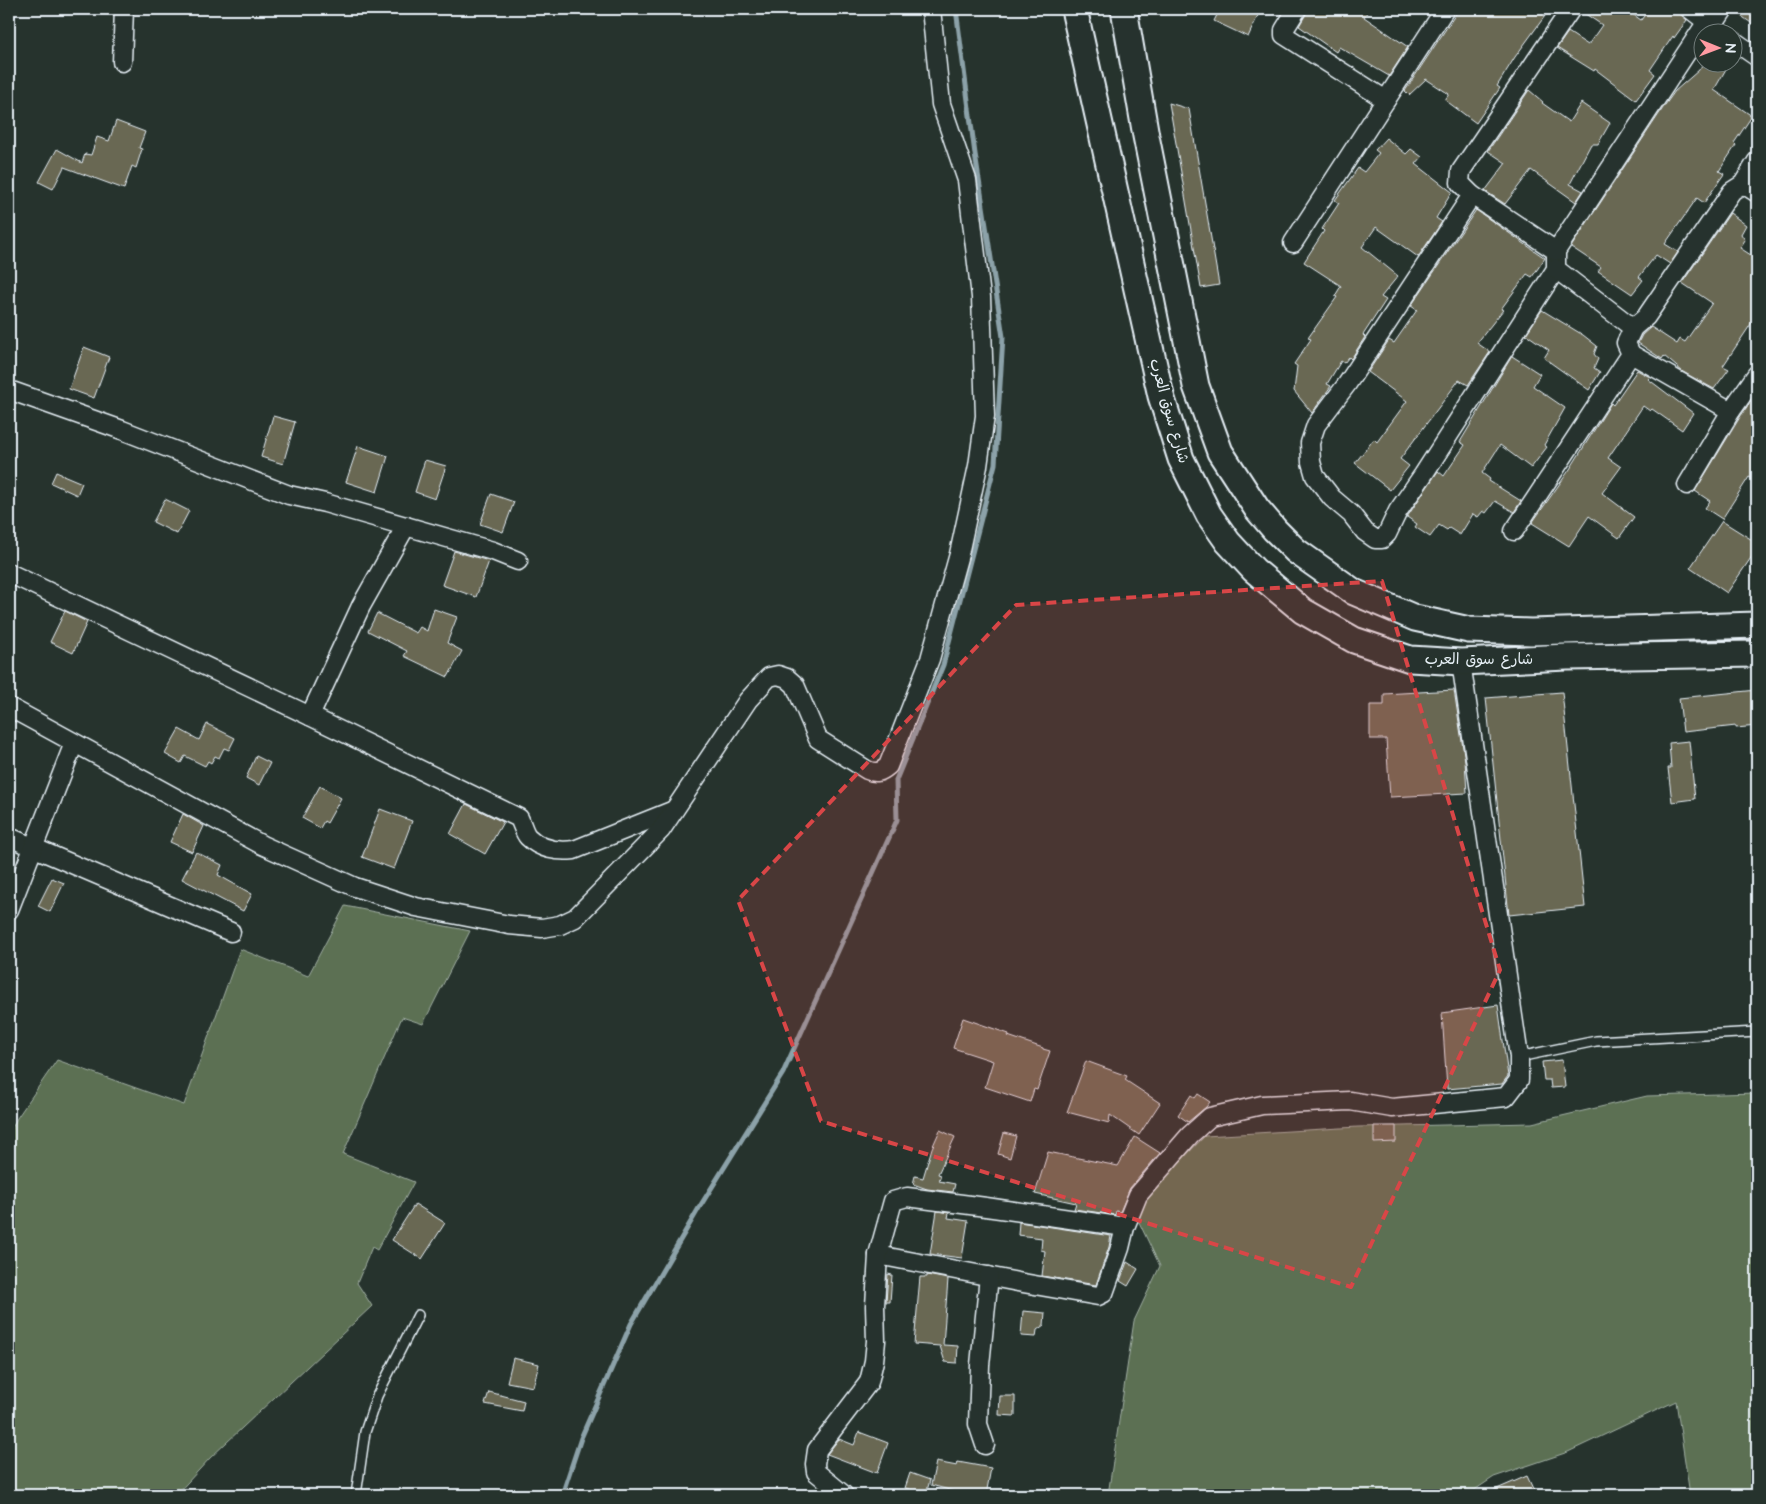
<svg xmlns="http://www.w3.org/2000/svg" width="1766" height="1504" font-family="'Architects Daughter','Playpen Sans Arabic',sans-serif">
<style>
.green{fill:#5b6f52;stroke:#a2b0a5}
.lines{fill:none;stroke-linecap:round;stroke-linejoin:round}
.stream{stroke:#8ca2a9;stroke-width:5}
.building{fill:#696753;stroke:#e8f1f8}
.service-casing{stroke:#e8f1f8;stroke-width:12}
.minor-casing{stroke:#e8f1f8;stroke-width:21}
.secondary-casing{stroke:#e8f1f8;stroke-width:29}
.service{stroke:#26332d;stroke-width:9}
.minor{stroke:#26332d;stroke-width:18}
.secondary{stroke:#26332d;stroke-width:25}
.marked{fill:#d94647;fill-opacity:0.2;stroke:#d94647;stroke-width:4;stroke-dasharray:10 6;stroke-linejoin:round}
.labels{text-anchor:middle;dominant-baseline:central;stroke-width:5;stroke-linejoin:round;paint-order:stroke}
.street-label{font-size:15px;fill:#e8f1f8;stroke:#26332d}
</style>
<rect width="100%" height="100%" fill="#26332d"/>
<filter id="ink" filterUnits="userSpaceOnUse"><feTurbulence type="fractalNoise" baseFrequency=".02" numOctaves="2"/><feDisplacementMap in="SourceGraphic" scale="10" xChannelSelector="R" yChannelSelector="G"/><feConvolveMatrix kernelMatrix="1 2 1 2 8 2 1 2 1" color-interpolation-filters="sRGB"/></filter>
<g filter="url(#ink)">
<g class="green">
<path d="M345 906 470 931 423 1024 402 1017 343 1154 414 1182 377 1250 372 1247 357 1283 372 1306 210 1458 176 1495H9V1135L17 1118 57 1060 184 1105 240 949 308 976Z"/>
<path d="M1757 1093V1495H1690L1676 1401 1568 1452 1494 1477 1467 1495H1108L1134 1321 1160 1266 1137 1218 1145 1197 1205 1136 1358 1127 1532 1123 1647 1096Z"/>
</g>
<g class="lines">
<path class="stream" d="M562 1495 581 1438 631 1324 699 1208 783 1073 897 820 896 780 943 665 995 464 1003 337 975 154 956 9"/>
</g>
<g class="building">
<path d="M1220 9H1261L1248 37 1214 21Z"/>
<path d="M1309 9H1369L1364 17 1408 47 1389 76 1339 47 1336 52 1299 26Z"/>
<path d="M1459 9H1550L1515 57 1497 86 1500 88 1476 123 1445 100 1449 94 1426 79 1409 95 1405 91Z"/>
<path d="M1581 9H1625L1641 20 1649 9H1680V14L1687 20 1674 38 1673 36 1650 70 1655 74 1636 100 1595 69 1594 71 1557 48 1568 32 1588 45 1602 25 1581 11Z"/>
<path d="M1734 9H1757V27L1734 11Z"/>
<path d="M1704 62H1730L1714 90 1752 116 1734 143 1736 145 1719 171 1724 174 1717 184 1704 203 1697 198 1665 244 1678 252 1670 264 1656 255 1639 277 1643 280 1632 294 1598 271 1601 267 1571 247 1665 105 1675 91 1699 70Z"/>
<path d="M1529 90 1543 102 1542 103 1569 122 1581 103 1610 123 1598 144H1591L1570 184 1583 191 1576 202 1531 170 1505 204 1485 191 1506 163 1488 151Z"/>
<path d="M1169 103 1189 109 1219 285 1201 288Z"/>
<path d="M116 121 145 132 139 148 142 149 136 168 132 166 124 189 64 167 53 189 39 182 57 149 82 163 85 154 91 155 97 137 109 141Z"/>
<path d="M1386 138 1406 154 1411 149 1422 157 1416 164 1452 192 1436 218 1442 222 1418 257 1376 227 1362 247 1398 276 1381 297 1386 300 1363 335 1365 337 1351 359 1349 357 1344 363 1341 361 1327 384 1331 386 1312 413 1294 391 1297 366 1294 364 1311 339 1308 338 1337 297 1335 296 1341 286 1304 262 1324 231 1322 229 1339 203 1335 200 1358 168 1364 172 1379 153 1375 150Z"/>
<path d="M1476 210 1545 258 1532 277 1527 274 1501 309 1503 310 1477 343 1490 352 1468 385 1459 380 1400 459 1409 466 1390 490 1355 463 1374 439 1377 442 1407 401 1368 372 1389 340 1394 343 1417 310 1411 306Z"/>
<path d="M1730 213 1746 225 1741 234 1745 240 1740 248 1757 259V315L1723 366 1729 369 1714 389 1683 372 1664 356 1662 359 1638 343 1642 335 1651 327 1677 344 1680 339 1685 342 1712 303 1682 283Z"/>
<path d="M1542 310 1583 335 1597 346 1594 354 1598 359 1594 368 1600 372 1589 390 1544 358 1549 350 1526 334Z"/>
<path d="M84 347 109 357 94 398 69 389Z"/>
<path d="M1512 356 1540 374 1533 386 1565 408 1544 445 1547 447 1531 468 1500 445 1482 473 1490 479 1489 481 1521 501 1514 512 1495 501 1486 513 1483 511 1478 517 1473 514 1460 535 1449 528 1447 530 1439 525 1430 537 1415 527 1417 524 1407 517 1438 471 1444 476 1465 445 1460 442Z"/>
<path d="M1637 370 1650 377 1648 379 1693 413 1682 430 1652 409 1650 411 1643 406 1608 458 1621 467 1602 493 1634 517 1619 538 1589 516 1569 546 1532 523 1570 469 1611 403 1613 405Z"/>
<path d="M1757 392V481L1749 477 1722 519 1705 508 1710 501 1695 491 1740 417Z"/>
<path d="M273 416 295 422 283 464 261 457Z"/>
<path d="M358 446 388 456 377 492 346 482Z"/>
<path d="M425 460 446 466 435 499 415 492Z"/>
<path d="M56 472 82 483 77 495 51 483Z"/>
<path d="M491 494 514 502 503 532 480 524Z"/>
<path d="M165 499 189 511 177 534 153 522Z"/>
<path d="M1722 521 1757 543V549L1727 593 1690 568Z"/>
<path d="M454 551 489 561 476 597 442 585Z"/>
<path d="M434 609 457 617 447 643 462 651 448 677 404 656 407 651 368 631 377 613 416 633 420 627 427 631Z"/>
<path d="M65 611 87 622 73 653 50 642Z"/>
<path d="M1454 690 1465 761 1467 793 1390 797 1386 739H1370V705H1384V694Z"/>
<path d="M1757 690V726L1736 728V726L1683 732 1679 698Z"/>
<path d="M1562 692 1585 907 1509 915 1486 698Z"/>
<path d="M207 724 235 738 229 750 224 748 219 758 215 756 211 763 208 761 205 766 185 756 181 763 165 754 179 729 199 740Z"/>
<path d="M1689 741 1695 799 1672 802 1668 768H1671L1669 743Z"/>
<path d="M256 756 270 763 259 785 246 778Z"/>
<path d="M320 786 341 798 327 823 324 821 320 828 302 818Z"/>
<path d="M466 804 503 822 485 854 450 834Z"/>
<path d="M380 809 412 821 394 869 362 857Z"/>
<path d="M183 814 204 826 192 852 170 842Z"/>
<path d="M196 852 222 865 218 875 252 894 243 911 182 879Z"/>
<path d="M52 878 64 883 50 912 38 906Z"/>
<path d="M1498 1005 1508 1076 1502 1084 1447 1089 1442 1013Z"/>
<path d="M963 1018 1009 1034 1008 1036 1043 1048V1049L1050 1051 1037 1090 1034 1089 1030 1102 985 1087 993 1061 953 1048Z"/>
<path d="M1562 1060 1565 1087 1551 1088 1550 1080H1544L1542 1062Z"/>
<path d="M1086 1061 1127 1076 1125 1080 1160 1103 1139 1135 1110 1115 1109 1123 1067 1112Z"/>
<path d="M1198 1094 1210 1102 1206 1107 1188 1122 1178 1115 1191 1095 1195 1098Z"/>
<path d="M1374 1126H1396V1142L1374 1143Z"/>
<path d="M940 1130 955 1137 938 1174 941 1175 939 1181 955 1184 953 1192 927 1189 913 1184 915 1176 923 1178 932 1148Z"/>
<path d="M1004 1133 1016 1136 1010 1158 998 1154Z"/>
<path d="M1135 1137 1160 1153 1130 1188 1120 1212 1116 1211 1115 1215 1074 1209 1076 1203 1035 1194 1048 1152 1118 1166Z"/>
<path d="M415 1204 445 1223 422 1259 392 1240Z"/>
<path d="M937 1211 949 1213 948 1218 968 1221 962 1258 930 1254Z"/>
<path d="M1019 1222 1111 1236 1109 1247 1096 1285 1042 1276 1045 1251 1041 1250 1042 1238 1018 1235Z"/>
<path d="M1127 1262 1138 1269 1128 1286 1120 1281Z"/>
<path d="M888 1274 892 1275 890 1302H886Z"/>
<path d="M927 1275 948 1279 943 1345 958 1346 957 1363 945 1362 940 1346 914 1344 920 1277H927Z"/>
<path d="M1023 1311 1045 1313 1044 1325 1037 1330 1036 1337 1021 1336Z"/>
<path d="M513 1358 539 1364 533 1387 507 1382Z"/>
<path d="M489 1392 524 1401 522 1411 485 1404Z"/>
<path d="M1000 1396H1015V1416L999 1415Z"/>
<path d="M859 1432 888 1443 877 1473 827 1454 839 1439 854 1445Z"/>
<path d="M936 1462 957 1466 958 1462 991 1468 986 1495H952L953 1491 931 1485Z"/>
<path d="M910 1473 930 1480 926 1494 905 1488Z"/>
<path d="M1527 1476 1536 1495H1483Z"/>
</g>
<g class="lines">
<g class="service-casing">
<g id="service">
<path d="M1519 1057 1596 1041 1757 1032"/>
<path d="M356 1495 365 1432 377 1396 418 1315"/>
</g>
</g>
<g class="minor-casing">
<g id="minor">
<path d="M1297 9 1284 30V35L1386 100"/>
<path d="M1690 9 1720 32"/>
<path d="M1712 27 1724 9"/>
<path d="M1734 41 1757 57"/>
<path d="M122 62 124 9"/>
<path d="M1743 184 1757 193"/>
<path d="M1472 195 1347 384 1316 425 1310 443 1311 462 1315 476 1332 498 1351 514 1365 532 1375 539H1382L1387 534 1398 511 1423 475 1556 269V251L1706 23"/>
<path d="M1293 243 1445 9"/>
<path d="M1556 251 1472 195 1460 183 1461 171 1571 9"/>
<path d="M1556 269 1633 328"/>
<path d="M1631 354 1731 411"/>
<path d="M9 390 122 430 289 495 325 503 493 551 518 561"/>
<path d="M1687 485 1731 411 1757 374"/>
<path d="M1514 531 1631 354 1626 343 1633 328 1646 317 1732 191 1743 184 1757 161"/>
<path d="M9 573 310 716 519 818C522 824 524 833 528 837 540 849 558 852 574 850L674 810"/>
<path d="M9 707 262 845 355 887 416 907 509 925 542 928 560 925 575 918 661 830 748 700 769 677 778 675 787 678 795 685 818 739 867 770C876 774 881 772 888 766L930 659 959 554 978 466 985 416 981 297 967 180 941 104 931 9"/>
<path d="M310 716 361 606 406 526"/>
<path d="M9 837 231 932"/>
<path d="M9 910 74 743"/>
<path d="M878 1255 1023 1283 1098 1296 1104 1293 1120 1248 1125 1227 1138 1195 1190 1135 1210 1117 1262 1105 1350 1101 1392 1108 1506 1097 1519 1080V1057L1461 662"/>
<path d="M985 1445 978 1424 980 1365 989 1276"/>
<path d="M844 1495 816 1472 815 1464 817 1450 869 1382 874 1361 876 1341 875 1306 878 1255 893 1201 907 1197 986 1207 1125 1227"/>
</g>
</g>
<g class="secondary-casing">
<g id="secondary">
<path d="M1074 9 1161 396 1181 459 1209 515 1228 542 1254 570 1303 611 1354 640 1410 659 1461 662 1567 657 1757 654"/>
<path d="M1124 9 1146 136 1196 386 1220 452 1257 509 1275 530 1296 551 1354 592 1415 618 1469 630 1531 632 1757 625"/>
</g>
</g>
<use href="#service" class="service"/>
<use href="#minor" class="minor"/>
<use href="#secondary" class="secondary"/>
</g>
</g>
<path class="marked" d="M1382 581 1500 970 1351 1287 821 1121 738 900 1016 605Z"/>
<g class="labels">
<g class="street-label">
<text transform="translate(1169 411) rotate(74)">شارع سوق العرب</text>
<text x="1479" y="659">شارع سوق العرب</text>
</g>
</g>
<rect width="1766" height="1504" fill="none" stroke="#26332d" stroke-width="30"/>
<rect x="15" y="15" width="1736" height="1474" fill="none" stroke="#e8f1f8" stroke-width="2" filter="url(#ink)"/>
<g transform="translate(1718 48) rotate(91)"><circle r="24" fill="#26332d" stroke="#747f7e"/>
<path d="M0-4L9 19L0 12L-9 19Z" fill="#ff9aa2"/>
<text y="-8" font-size="14" font-weight="bold" text-anchor="middle" fill="#e8f1f8">N</text>
</g>
</svg>
